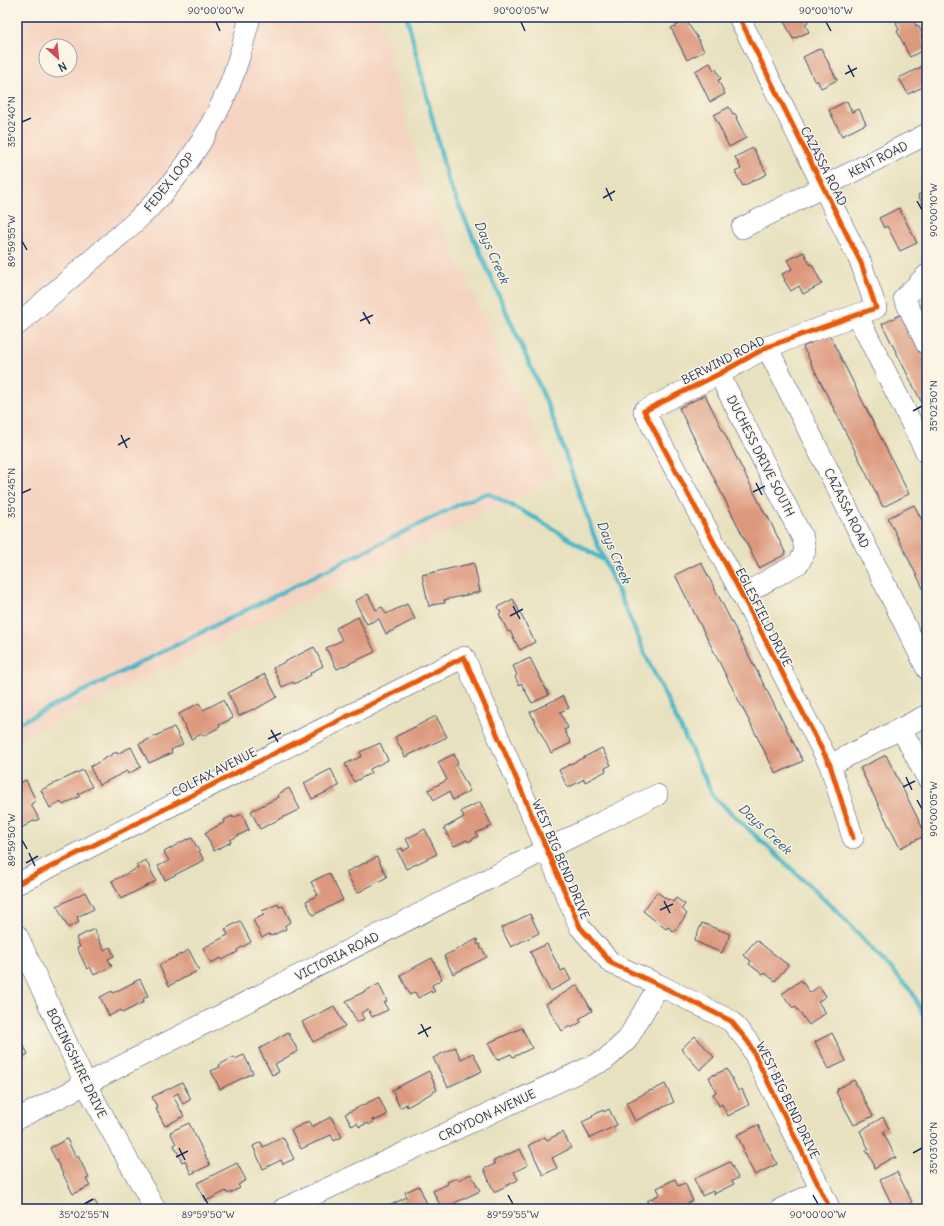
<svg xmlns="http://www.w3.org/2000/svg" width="944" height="1226" font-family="Delius,sans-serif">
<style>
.built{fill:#f5d3c1;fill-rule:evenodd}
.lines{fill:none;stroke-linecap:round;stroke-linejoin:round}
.stream{stroke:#4bb7c7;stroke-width:4.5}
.building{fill:#dc987d}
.minor-casing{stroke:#3a4a6d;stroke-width:22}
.minor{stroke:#fff;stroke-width:21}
.cycleway-casing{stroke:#fcf5e5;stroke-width:8}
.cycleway{stroke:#e8590c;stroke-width:5}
.ticks{fill:none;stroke:#1b2f5e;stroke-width:1.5}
.labels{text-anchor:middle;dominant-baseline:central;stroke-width:3;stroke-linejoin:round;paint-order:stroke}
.street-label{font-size:12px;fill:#1b2f5e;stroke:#fcf5e5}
.water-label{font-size:13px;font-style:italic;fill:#29587e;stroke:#fcf5e5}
.neatline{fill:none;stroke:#1b2f5e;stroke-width:1.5}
.ticks-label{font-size:10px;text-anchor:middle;fill:#1b2f5e}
</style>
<rect width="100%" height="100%" fill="#fcf5e5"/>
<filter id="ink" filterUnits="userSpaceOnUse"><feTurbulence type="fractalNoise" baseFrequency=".025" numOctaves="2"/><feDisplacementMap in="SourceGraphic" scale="8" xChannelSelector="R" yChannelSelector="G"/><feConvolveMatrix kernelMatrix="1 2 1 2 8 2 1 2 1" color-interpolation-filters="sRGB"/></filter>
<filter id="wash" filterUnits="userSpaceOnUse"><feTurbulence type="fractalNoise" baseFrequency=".012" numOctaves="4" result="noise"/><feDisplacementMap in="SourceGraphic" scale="16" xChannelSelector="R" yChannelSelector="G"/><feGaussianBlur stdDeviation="0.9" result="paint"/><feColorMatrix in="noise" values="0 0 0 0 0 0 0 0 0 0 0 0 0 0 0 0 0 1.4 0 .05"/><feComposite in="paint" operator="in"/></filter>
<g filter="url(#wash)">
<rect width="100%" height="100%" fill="#e8e1bf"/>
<path class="built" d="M17 17H379L425 190 557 478 17 740ZM46 46H70V70H46Z"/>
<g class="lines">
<g class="stream">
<path d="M407 17 448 181 550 410 594 536 647 658 714 797 838 912 912 992 927 1021"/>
<path d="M17 724 464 502 488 493 537 519 605 561"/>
</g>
</g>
<g id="blocks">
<g class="building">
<path d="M785 17H806L808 22 805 24 809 32 793 39 783 19 785 18Z"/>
<path d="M907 17H912L916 26 918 25 923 35 921 36 927 48 910 57 897 31 899 30 896 22Z"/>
<path d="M686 21 697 37 704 51 687 60 671 28Z"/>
<path d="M821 48 837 80 821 88 817 80 815 82 803 57Z"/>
<path d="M710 63 714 70 716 69 721 79 718 80 725 94 710 102 695 71Z"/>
<path d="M927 64V85L908 94 899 78Z"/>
<path d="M847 101 852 112 859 109 866 124 842 136 829 110Z"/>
<path d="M729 107 733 114 734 113 736 115 737 118H736L746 138 729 147 714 115Z"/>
<path d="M753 148 767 174 743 186 735 172 741 169 735 157Z"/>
<path d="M927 191V213L918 195Z"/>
<path d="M899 208 917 243 900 251 887 226 884 228 879 218Z"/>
<path d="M804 252 810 265 812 264 822 284 803 294 799 286 791 291 784 280H785L782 274 792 269 787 260Z"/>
<path d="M902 314 927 364V413L882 324Z"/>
<path d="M829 334 909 494 883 507 803 347Z"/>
<path d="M705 395 765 514 767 515 786 554 759 568 679 408Z"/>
<path d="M914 505 927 530V596L888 518Z"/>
<path d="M701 562 803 761 776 774 675 575Z"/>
<path d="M474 563 480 592 444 600 445 603 431 605 429 607 422 575Z"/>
<path d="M368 594 376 610 382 607 386 614 407 604 415 619 386 634 379 619 367 624 355 601Z"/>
<path d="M513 599 535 642 520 650 510 631 508 632 499 614 501 613 498 607Z"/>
<path d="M358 617 375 652 337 669 326 648 342 640 336 628Z"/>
<path d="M314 647 323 666 310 673 311 675 294 684 293 682 282 687 273 668Z"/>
<path d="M530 658 549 695 532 703 521 683 519 685 515 677 517 675 513 666Z"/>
<path d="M265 674 277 697 254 710 253 709 239 716 228 693Z"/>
<path d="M563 696 569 708 560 712 568 728 564 730 571 743 551 753 530 712Z"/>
<path d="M223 700 233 718 219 725 220 727 203 736 202 734 191 739 179 714 199 703 203 710Z"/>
<path d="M436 716 447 737 405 757 395 737Z"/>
<path d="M174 727 183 744 171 750 172 753 149 763 139 744Z"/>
<path d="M380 743 388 760 370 769 371 773 354 782 345 764 362 756 360 752Z"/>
<path d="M131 747 141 767 128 774 127 771 99 785 90 767 116 752 117 754Z"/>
<path d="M602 748 611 765 605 768 606 771 585 782 584 779 568 788 559 770Z"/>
<path d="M454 754 458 764 456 765 470 791 453 800 449 792 434 800 428 790 447 780 438 762Z"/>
<path d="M886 755 926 835 900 848 860 768Z"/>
<path d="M331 769 339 786 312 799 304 783Z"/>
<path d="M83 770 92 787 78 794 80 796 63 805 61 802 50 808 41 790Z"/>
<path d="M26 780 36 801 31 804 39 819 36 821 35 820 18 830 17 827V784Z"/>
<path d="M289 788 300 809 260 829 251 811 279 797 278 794Z"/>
<path d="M480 802 492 826 476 833 478 836 468 842 467 840 454 846 444 828 464 817 461 811Z"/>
<path d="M242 814 249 830 230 840 231 842 214 851 205 833 225 822 224 820 232 816 233 818Z"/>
<path d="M425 829 437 854 406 869 397 850 402 848 403 851 410 847 406 839Z"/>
<path d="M192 838 204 860 165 880 158 866 169 861 164 852 187 839V840Z"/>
<path d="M377 857 387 877 357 893 346 872Z"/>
<path d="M146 860 156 881 121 899 112 881 138 868 136 865Z"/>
<path d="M329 873 343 900 313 915 306 901 318 895 311 882Z"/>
<path d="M85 892 94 909 77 917 79 922 68 928 57 906Z"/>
<path d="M657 892 668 900 669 899 673 902 676 898 685 904 682 909 687 914 674 932 668 927 666 929 643 911Z"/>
<path d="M278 904 279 907 283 906 291 922 285 925 286 929 271 936 269 934 262 938 253 920 264 915 262 911Z"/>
<path d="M530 914 539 933 511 947 501 928Z"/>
<path d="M240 921 251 942 237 950 238 952 222 960 221 958 211 963 203 948 228 935 225 929Z"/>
<path d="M702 923 730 934 722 953 694 941Z"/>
<path d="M94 929 104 950 110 947 114 956 108 959 112 966 94 975 90 967 87 969 77 948 80 947 76 938Z"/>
<path d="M477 939 478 945 480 944 481 949H482L487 957 453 974 444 956Z"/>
<path d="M756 940 788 965 775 981 765 973 763 975 749 964 751 961 743 955Z"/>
<path d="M547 944 561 971 565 969 571 980 550 991 530 952Z"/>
<path d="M189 950 199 970 169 986 159 965Z"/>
<path d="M432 958 442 979 432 985 435 991 432 993 431 991 418 998 415 992 410 995 400 975Z"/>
<path d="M140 979 148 996 143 999 144 1002 122 1013 121 1010 109 1016 100 997 112 991 113 993Z"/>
<path d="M801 980 810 993 819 986 826 996 818 1002 826 1013 809 1025 795 1006 793 1008 782 994Z"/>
<path d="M379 984 387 1001 384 1003 388 1010 372 1017 368 1009 361 1013 364 1019 357 1022 346 1001Z"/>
<path d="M577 985 592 1011 579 1019 581 1022 571 1028 570 1026 562 1031 546 1004Z"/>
<path d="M334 1006 345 1026 313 1042 302 1022Z"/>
<path d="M522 1028 532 1048 513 1057 511 1054 497 1060 488 1043Z"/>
<path d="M288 1032 298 1051 275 1064 279 1072 272 1075 259 1049Z"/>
<path d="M832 1033 846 1061 829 1069 815 1042Z"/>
<path d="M695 1036 714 1057 700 1070 681 1049Z"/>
<path d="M19 1037 28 1054 17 1060V1038Z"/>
<path d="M455 1047 461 1059 473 1053 482 1071 448 1087 433 1058Z"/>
<path d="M244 1055 253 1073 220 1089 211 1071 220 1067 219 1065 234 1057 235 1059Z"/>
<path d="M727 1069 738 1091 742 1089 749 1105 728 1116 722 1104 719 1106 713 1094 716 1092 709 1077Z"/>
<path d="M429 1071 437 1090 407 1107 406 1104 400 1108 392 1090Z"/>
<path d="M854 1080 873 1116 854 1125 836 1092 838 1091 837 1089Z"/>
<path d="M182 1082 191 1099 183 1104 178 1093 173 1096 184 1116 165 1126 156 1109 158 1108 152 1097Z"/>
<path d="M665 1084 674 1102 635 1121 626 1103 651 1090V1091Z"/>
<path d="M379 1097 387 1115 374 1121 373 1119 372 1120 373 1122 369 1125 368 1123 359 1127 357 1123 352 1126 345 1114Z"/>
<path d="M609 1109 617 1125 590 1138 582 1122 593 1117 592 1116 603 1110 604 1112Z"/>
<path d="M331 1117 342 1137 334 1141 331 1135 301 1149 291 1130 309 1121 311 1127Z"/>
<path d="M883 1117 889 1129 883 1132 896 1158H894V1157L879 1165V1166L874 1169 873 1166 874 1165 868 1153 867 1154 866 1151 869 1150 860 1131Z"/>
<path d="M189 1123 210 1165 191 1174 185 1161 182 1162 174 1145 176 1144 170 1132Z"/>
<path d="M758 1125 777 1164 755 1175 742 1151 744 1150 737 1135Z"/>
<path d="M563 1132 571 1148 552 1158 557 1168 543 1175 529 1145 545 1137 547 1140Z"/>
<path d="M283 1137 294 1159 283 1164 281 1160 263 1169 253 1146 261 1142 263 1147Z"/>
<path d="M67 1139 76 1158 78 1156 89 1178 86 1179 90 1186 73 1194 50 1148Z"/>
<path d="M520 1149 528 1165 514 1172 518 1180 494 1192 484 1169 495 1164 493 1161Z"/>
<path d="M730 1162 738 1178 732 1181 734 1184 714 1194 713 1191 702 1196 694 1179Z"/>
<path d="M237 1163 246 1180 238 1185 240 1188 228 1194 226 1191 206 1201 197 1183Z"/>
<path d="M897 1172 912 1202 898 1209H894L880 1180Z"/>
<path d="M471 1174 480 1191 442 1209 433 1191 448 1184 447 1182 457 1178 458 1180Z"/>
<path d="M675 1179 678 1186 685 1183 693 1201 676 1209H651L647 1201 660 1194 657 1188Z"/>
<path d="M419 1186 428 1206 423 1209H388L387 1207 407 1197 405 1192Z"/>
<path d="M95 1201 99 1209H80Z"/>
</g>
</g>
</g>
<g filter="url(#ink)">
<use href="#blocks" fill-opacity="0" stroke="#3a4a6d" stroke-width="1"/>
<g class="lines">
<g class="minor-casing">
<g id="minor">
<path d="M739 17 861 263 876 308 767 347 719 374 644 411 742 595 830 765 853 838"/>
<path d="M742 228 927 134"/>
<path d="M927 275 904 298 927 345"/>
<path d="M857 315 927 454"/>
<path d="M17 325 135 222C173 187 204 143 225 96 236 71 243 44 250 17"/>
<path d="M767 347 927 669"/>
<path d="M719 374 803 539 805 551 799 563 742 595"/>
<path d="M901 728 927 778"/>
<path d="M830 765 927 715"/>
<path d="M17 884 464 657 580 927 611 963 659 985 731 1021 749 1043 830 1209"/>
<path d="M17 935 86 1085 155 1209"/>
<path d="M17 1119 547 849 657 795"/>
<path d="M283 1209 605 1060 627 1040 659 985"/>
<path d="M781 1209 821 1190"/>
</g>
</g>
<use href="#minor" class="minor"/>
<g class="cycleway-casing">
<g id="cycleway">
<path d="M739 17 861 263 876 308 767 347 719 374 644 411 742 595 830 765 853 838"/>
<path d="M17 884 464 657 580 927 611 963 659 985 731 1021 749 1043 830 1209"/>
</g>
</g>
<use href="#cycleway" class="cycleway"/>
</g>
</g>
<path class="ticks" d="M216 22 220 31M521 22 525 31M826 22 831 31M848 65 854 77M845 74 857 68M22 122 31 118M606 188 612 201M603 198 615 191M917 201 922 210M22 241 27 250M363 312 370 324M360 321 373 315M913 411 922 406M121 435 127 448M118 445 130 438M756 483 762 495M753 492 765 486M22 493 31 489M513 606 520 619M510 616 523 609M271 730 278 742M268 739 281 733M906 777 912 790M903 787 915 781M917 800 922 809M22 840 27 849M29 853 35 866M26 863 38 856M664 901 670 913M660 910 673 904M421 1024 428 1037M418 1034 431 1027M179 1148 185 1160M913 1153 922 1148M176 1157 188 1151M203 1195 208 1204M508 1195 513 1204M813 1195 818 1204M84 1204 93 1199"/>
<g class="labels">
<g class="street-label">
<text transform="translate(878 159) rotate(-27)">KENT ROAD</text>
<text transform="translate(824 166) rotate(63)">CAZASSA ROAD</text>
<text transform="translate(169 182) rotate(-51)">FEDEX LOOP</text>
<text transform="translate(723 360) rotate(-27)">BERWIND ROAD</text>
<text transform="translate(761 456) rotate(63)">DUCHESS DRIVE SOUTH</text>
<text transform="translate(847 508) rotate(64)">CAZASSA ROAD</text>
<text transform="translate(764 617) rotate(63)">EGLESFIELD DRIVE</text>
<text transform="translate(214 772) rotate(-27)">COLFAX AVENUE</text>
<text transform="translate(561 859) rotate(67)">WEST BIG BEND DRIVE</text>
<text transform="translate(337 956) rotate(-27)">VICTORIA ROAD</text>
<text transform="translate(77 1063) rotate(64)">BOEINGSHIRE DRIVE</text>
<text transform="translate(788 1100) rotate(64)">WEST BIG BEND DRIVE</text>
<text transform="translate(487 1115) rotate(-25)">CROYDON AVENUE</text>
</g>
<g class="water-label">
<text transform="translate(492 252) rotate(66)">Days Creek</text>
<text transform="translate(614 552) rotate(67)">Days Creek</text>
<text transform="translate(765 829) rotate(43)">Days Creek</text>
</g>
</g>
<rect width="944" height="1226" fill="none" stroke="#fcf5e5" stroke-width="44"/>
<g transform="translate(58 58) rotate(153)"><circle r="19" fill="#fcf5e5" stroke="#a2a6af"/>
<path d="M0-3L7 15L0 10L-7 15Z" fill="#d1495b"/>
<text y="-6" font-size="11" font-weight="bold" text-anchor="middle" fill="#1b2f5e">N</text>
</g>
<rect x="22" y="22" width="900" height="1182" class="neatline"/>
<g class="ticks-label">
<text x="216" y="14">90°00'00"W</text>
<text x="521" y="14">90°00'05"W</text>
<text x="826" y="14">90°00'10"W</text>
<text transform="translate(11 122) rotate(-90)" y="4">35°02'40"N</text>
<text transform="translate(933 210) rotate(-90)" y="4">90°00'10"W</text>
<text transform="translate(11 241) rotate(-90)" y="4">89°59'55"W</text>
<text transform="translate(933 406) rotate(-90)" y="4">35°02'50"N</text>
<text transform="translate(11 493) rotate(-90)" y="4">35°02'45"N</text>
<text transform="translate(933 809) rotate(-90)" y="4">90°00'05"W</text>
<text transform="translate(11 840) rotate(-90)" y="4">89°59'50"W</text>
<text transform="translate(933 1148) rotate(-90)" y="4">35°03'00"N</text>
<text x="84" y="1218">35°02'55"N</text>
<text x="208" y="1218">89°59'50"W</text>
<text x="513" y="1218">89°59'55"W</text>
<text x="818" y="1218">90°00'00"W</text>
</g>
</svg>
